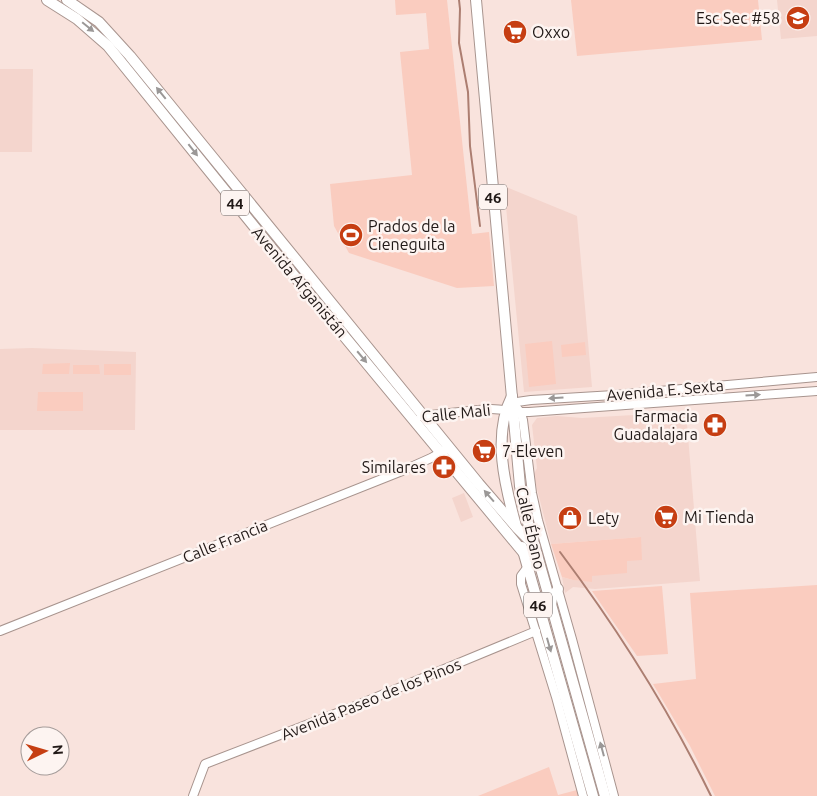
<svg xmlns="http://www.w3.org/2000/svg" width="817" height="796" font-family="Ubuntu,sans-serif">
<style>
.built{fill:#f4d5cd}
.green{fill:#faccbf}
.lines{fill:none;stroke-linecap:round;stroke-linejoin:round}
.stream{stroke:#ac7e71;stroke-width:2}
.minor-casing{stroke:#a8948e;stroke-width:10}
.major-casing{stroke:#a8948e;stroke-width:12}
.minor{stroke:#fff;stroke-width:8}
.major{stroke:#fff;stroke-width:10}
.oneway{fill:#9b9897}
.labels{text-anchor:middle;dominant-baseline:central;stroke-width:5;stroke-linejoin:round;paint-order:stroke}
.shield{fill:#fdf4f1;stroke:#635b58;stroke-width:1}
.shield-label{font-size:15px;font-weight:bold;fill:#211917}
.poi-label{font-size:16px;fill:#211917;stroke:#fdf4f1;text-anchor:start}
.street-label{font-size:16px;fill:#211917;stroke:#fdf4f1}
</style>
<rect width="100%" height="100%" fill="#f9e3dd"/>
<g class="built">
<path d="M777 0H817V36L781 39Z"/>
<path d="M0 69H33L32 152H0Z"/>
<path d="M504 186 577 216 592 387 524 392Z"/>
<path d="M32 348 136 352 135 430H0V349Z"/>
<path d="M686 412 700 581 595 589 573 587 565 593 562 577 573 580 592 581V576L627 561 641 537 551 544 535 481 534 474 537 468 532 425 537 418 557 416 582 418Z"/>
<path d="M464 493 473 517 461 522 452 498Z"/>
</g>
<g class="green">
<path d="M395 0H447L472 234 489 232 494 286 457 288 349 253 334 226 330 184 412 175 400 52 429 49 426 13 396 15Z"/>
<path d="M571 0H758L762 40 577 56Z"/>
<path d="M552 341 556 384 529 387 525 344Z"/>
<path d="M585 342 586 355 562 357 561 345Z"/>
<path d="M70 363 69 374H42L43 364Z"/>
<rect x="104" y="364" width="27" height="11"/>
<path d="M73 365H99L100 374H73Z"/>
<path d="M38 392H83V411H37Z"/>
<path d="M641 537 642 560 627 561V573L592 576V582L573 580 562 577 551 544Z"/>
<path d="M817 585V796H715L690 746 653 684 696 679 690 593Z"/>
<path d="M662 586 668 654 637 656 592 591Z"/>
<path d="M549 767 558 795 577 790 579 796H478Z"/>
</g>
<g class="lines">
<g class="stream">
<path d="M459 0 460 9 459 43 468 92 470 146 480 226"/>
<path d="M560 552C617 628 669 710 711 796"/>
</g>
<g class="minor-casing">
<g id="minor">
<path d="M510 403 531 400 614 395 817 377"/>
<path d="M513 403 521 413 523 420 532 493 538 520 572 639 614 796"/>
<path d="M421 416 488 409C502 408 515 413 529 412L817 391"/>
<path d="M527 568 521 576V584L556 697 583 796"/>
<path d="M0 631 402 471 431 458 445 450"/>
<path d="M193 796 205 764 350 708 536 631"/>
</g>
</g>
<g class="major-casing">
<g id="major">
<path d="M47 0 77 19 108 46 286 266 523 552"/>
<path d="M67 0 99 22 130 56 479 484 517 528 534 545"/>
<path d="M476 0 520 486 525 512 605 796"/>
<path d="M512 396C492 435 505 486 516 526"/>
<path d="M522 547 593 796"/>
<path d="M551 605 552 598 558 589"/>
</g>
</g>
<use href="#minor" class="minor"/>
<use href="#major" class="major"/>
</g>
<defs><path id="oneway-solid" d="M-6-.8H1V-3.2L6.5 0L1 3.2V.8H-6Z" transform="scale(1.25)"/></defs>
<g class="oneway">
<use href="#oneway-solid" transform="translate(88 27) rotate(39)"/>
<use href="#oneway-solid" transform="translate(161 93) rotate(-129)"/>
<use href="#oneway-solid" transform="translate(193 150) rotate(52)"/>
<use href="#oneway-solid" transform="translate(362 357) rotate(50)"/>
<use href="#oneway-solid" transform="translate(753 395) rotate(-4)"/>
<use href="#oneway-solid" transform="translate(556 398) rotate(176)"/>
<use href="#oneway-solid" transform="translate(489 496) rotate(-131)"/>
<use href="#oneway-solid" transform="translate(549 645) rotate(74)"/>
<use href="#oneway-solid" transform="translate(602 749) rotate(-105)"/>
</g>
<defs>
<g id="school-disc" transform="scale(1.25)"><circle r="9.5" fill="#c63e12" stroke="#fdf4f1"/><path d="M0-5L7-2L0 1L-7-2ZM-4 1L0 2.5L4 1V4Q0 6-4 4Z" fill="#fff"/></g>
<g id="supermarket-disc" transform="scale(1.25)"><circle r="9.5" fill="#c63e12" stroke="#fdf4f1"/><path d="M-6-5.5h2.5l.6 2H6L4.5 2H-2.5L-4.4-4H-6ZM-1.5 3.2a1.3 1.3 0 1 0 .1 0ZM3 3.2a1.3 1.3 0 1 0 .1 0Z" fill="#fff"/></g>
<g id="stadium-disc" transform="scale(1.25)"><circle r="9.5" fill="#c63e12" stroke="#fdf4f1"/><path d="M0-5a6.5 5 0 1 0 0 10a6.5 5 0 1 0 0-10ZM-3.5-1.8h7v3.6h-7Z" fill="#fff"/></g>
<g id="pharmacy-disc" transform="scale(1.25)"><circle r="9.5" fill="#c63e12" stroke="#fdf4f1"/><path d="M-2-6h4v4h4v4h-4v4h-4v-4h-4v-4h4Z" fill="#fff"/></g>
<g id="shop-disc" transform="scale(1.25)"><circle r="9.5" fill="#c63e12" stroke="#fdf4f1"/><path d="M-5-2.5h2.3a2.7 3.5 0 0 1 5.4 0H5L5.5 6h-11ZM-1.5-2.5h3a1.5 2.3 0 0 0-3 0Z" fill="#fff"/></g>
</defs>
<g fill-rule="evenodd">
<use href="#school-disc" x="798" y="18"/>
<use href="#supermarket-disc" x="515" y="32"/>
<use href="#stadium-disc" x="351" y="235"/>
<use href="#pharmacy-disc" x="715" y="425"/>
<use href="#supermarket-disc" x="484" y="451"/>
<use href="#pharmacy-disc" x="444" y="467"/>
<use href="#supermarket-disc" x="666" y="517"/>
<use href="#shop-disc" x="570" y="518"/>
</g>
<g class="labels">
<g class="shield">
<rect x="479" y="184.5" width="28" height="25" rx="4"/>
<rect x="221" y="190.5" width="28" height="25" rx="4"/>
<rect x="524" y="592.5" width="28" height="25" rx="4"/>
</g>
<g class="shield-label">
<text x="493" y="197">46</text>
<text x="235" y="203">44</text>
<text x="538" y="605">46</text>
</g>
<g class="poi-label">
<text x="780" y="18" text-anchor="end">Esc Sec #58</text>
<text x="532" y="32">Oxxo</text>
<text x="368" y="226">Prados de la<tspan x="368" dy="18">Cieneguita</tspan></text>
<text x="698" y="416" text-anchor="end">Farmacia<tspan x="698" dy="18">Guadalajara</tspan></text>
<text x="502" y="451">7-Eleven</text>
<text x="426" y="467" text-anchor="end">Similares</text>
<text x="684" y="517">Mi Tienda</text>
<text x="588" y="518">Lety</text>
</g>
<g class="street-label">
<text transform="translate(300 282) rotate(50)">Avenida Afganistán</text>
<text transform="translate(665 390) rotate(-5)">Avenida E. Sexta</text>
<text transform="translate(456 413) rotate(-6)">Calle Mali</text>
<text transform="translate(531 528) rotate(77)">Calle Ébano</text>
<text transform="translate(225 541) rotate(-22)">Calle Francia</text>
<text transform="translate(371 699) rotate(-22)">Avenida Paseo de los Pinos</text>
</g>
</g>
<g transform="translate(45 751) rotate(85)"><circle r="24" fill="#fdf4f1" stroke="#a59c9a"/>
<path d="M0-4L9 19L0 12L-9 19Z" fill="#c63e12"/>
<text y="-8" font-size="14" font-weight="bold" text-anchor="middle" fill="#211917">N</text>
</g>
</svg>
